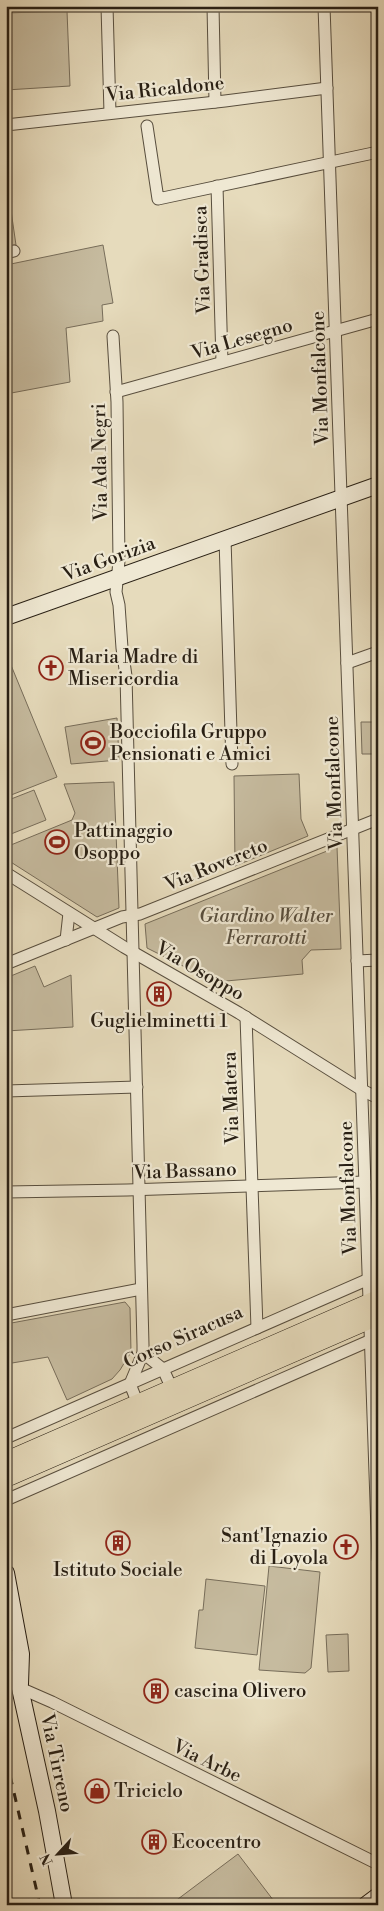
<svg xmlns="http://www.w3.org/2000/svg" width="384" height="1911" font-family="'Libre Bodoni',serif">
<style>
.green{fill:#c6bb9f;stroke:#776d5a}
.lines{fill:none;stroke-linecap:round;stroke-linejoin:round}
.street-casing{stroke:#584e3e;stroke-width:13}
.secondary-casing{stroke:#281f14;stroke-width:18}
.primary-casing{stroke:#281f14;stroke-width:19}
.street{stroke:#efe8d3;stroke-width:11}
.secondary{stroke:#efe8d3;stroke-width:16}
.primary{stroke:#e6dbbc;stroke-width:18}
.rail{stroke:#281f14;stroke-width:3;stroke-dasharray:9 9;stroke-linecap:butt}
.labels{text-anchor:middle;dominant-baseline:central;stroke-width:4.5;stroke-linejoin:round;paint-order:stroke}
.street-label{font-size:19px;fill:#281f14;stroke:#efe8d3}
.poi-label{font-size:19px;fill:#281f14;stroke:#efe8d3;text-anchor:start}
.park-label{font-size:19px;font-style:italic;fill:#574e3e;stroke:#efe8d3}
</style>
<rect width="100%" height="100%" fill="#e6dbbc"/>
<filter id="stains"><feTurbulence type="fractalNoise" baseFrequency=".004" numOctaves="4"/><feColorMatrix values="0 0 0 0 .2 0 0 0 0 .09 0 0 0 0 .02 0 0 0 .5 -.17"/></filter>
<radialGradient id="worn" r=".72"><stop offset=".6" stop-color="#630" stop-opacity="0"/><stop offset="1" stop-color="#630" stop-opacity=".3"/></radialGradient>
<g class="green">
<path d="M67 11 70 86 6 90V13Z"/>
<path d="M6 176 16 245 6 246Z"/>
<path d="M103 245 113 303 102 305 103 321 66 328 70 382 6 394V265Z"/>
<path d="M6 653 57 777 6 797Z"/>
<path d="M117 718 119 760 71 764 65 727Z"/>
<path d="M361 722H378V754H362Z"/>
<path d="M299 774 301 819 308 836 235 866 234 776Z"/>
<path d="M114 782 119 908 97 917 6 859V847L72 820 75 813 64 784Z"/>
<path d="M34 790 46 820 6 836V801Z"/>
<path d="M337 847 341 949 311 950 302 960 303 974 215 982 147 948 145 924Z"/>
<path d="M35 966 44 987 71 975 73 1027 6 1031V978Z"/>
<path d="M125 1302 130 1308 131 1352 120 1370 112 1379 67 1400 48 1357 6 1364V1324Z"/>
<path d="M269 1566 320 1572 311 1668 305 1673 259 1670Z"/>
<path d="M206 1579 265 1586 257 1655 195 1648 199 1610H203Z"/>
<path d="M348 1634 349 1671 328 1672 326 1635Z"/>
<path d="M238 1854 277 1905H170Z"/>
</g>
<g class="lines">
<g class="street-casing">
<g id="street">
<path d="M107 6 110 113"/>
<path d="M213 6 215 102"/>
<path d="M324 6 378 1559"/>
<path d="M6 125 225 101 327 88"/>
<path d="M147 126 158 199 378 152"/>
<path d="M217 186 222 362"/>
<path d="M6 253 14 251"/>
<path d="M113 336 117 402 119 561 116 592 119 605 122 648 126 676 143 1345V1353L130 1384 138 1404"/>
<path d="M116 392 378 319"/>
<path d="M225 539 232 764"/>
<path d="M347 663 378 652"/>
<path d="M6 873 124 947 239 1013 362 1090 378 1098"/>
<path d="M66 940 69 913"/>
<path d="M357 961 378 960"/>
<path d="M6 964 122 917 140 914 378 819"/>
<path d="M246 1017 257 1328"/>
<path d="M6 1091 137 1087"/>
<path d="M6 1192 127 1190 365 1182"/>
<path d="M6 1315 141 1289"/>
<path d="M143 1353 163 1369 172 1389"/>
<path d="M6 1438 378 1275"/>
<path d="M6 1500 378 1337"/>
<path d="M20 1688 52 1702 378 1864"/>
</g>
</g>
<g class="secondary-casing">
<g id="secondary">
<path d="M6 617 378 485"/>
<path d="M6 1573 21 1654 20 1684"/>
<path d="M6 1655 20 1688 47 1811 64 1905"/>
<path d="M366 1905 378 1896"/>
</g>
</g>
<g class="primary-casing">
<g id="primary">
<path d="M6 1461 378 1299"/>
<path d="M6 1478 378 1316"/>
</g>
</g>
<use href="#street" class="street"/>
<use href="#secondary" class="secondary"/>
<use href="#primary" class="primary"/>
<path class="rail" d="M6 1758 40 1905"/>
</g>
<defs>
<g id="church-ring" transform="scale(1.25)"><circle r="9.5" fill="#efe8d3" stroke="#8f2418" stroke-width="1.5"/><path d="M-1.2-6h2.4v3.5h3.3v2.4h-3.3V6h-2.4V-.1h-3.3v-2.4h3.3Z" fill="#8f2418"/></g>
<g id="stadium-ring" transform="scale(1.25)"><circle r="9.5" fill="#efe8d3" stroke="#8f2418" stroke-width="1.5"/><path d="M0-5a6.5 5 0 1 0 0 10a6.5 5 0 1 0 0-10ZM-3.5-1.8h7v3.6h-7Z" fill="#8f2418"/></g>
<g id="building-ring" transform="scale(1.25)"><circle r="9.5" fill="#efe8d3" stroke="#8f2418" stroke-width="1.5"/><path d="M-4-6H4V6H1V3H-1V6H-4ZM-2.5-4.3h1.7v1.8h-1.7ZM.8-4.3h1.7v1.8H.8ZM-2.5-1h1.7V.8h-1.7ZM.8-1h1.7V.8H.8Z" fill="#8f2418"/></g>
<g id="shop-ring" transform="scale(1.25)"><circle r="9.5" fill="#efe8d3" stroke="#8f2418" stroke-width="1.5"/><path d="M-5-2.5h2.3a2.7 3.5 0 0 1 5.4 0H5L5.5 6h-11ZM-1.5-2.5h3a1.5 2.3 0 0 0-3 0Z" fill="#8f2418"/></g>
</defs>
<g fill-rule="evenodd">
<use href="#church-ring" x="51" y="668"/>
<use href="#stadium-ring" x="93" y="743"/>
<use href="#stadium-ring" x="57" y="842"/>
<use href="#building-ring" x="159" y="994"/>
<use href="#building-ring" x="118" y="1543"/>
<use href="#church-ring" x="346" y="1547"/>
<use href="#building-ring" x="156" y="1691"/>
<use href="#shop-ring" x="97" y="1791"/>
<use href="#building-ring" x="154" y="1842"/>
</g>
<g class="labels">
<g class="street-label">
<text transform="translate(165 89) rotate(-6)">Via Ricaldone</text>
<text transform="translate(202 260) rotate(-92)">Via Gradisca</text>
<text transform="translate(242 339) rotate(-16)">Via Lesegno</text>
<text transform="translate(320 378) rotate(-92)">Via Monfalcone</text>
<text transform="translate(100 462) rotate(-91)">Via Ada Negri</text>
<text transform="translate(109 559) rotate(-20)">Via Gorizia</text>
<text transform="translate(334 783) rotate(-92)">Via Monfalcone</text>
<text transform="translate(216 865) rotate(-22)">Via Rovereto</text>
<text transform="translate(200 971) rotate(30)">Via Osoppo</text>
<text transform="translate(231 1098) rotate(-92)">Via Matera</text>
<text transform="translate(185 1171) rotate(-2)">Via Bassano</text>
<text transform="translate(348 1188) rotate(-92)">Via Monfalcone</text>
<text transform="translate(183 1337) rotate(-24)">Corso Siracusa</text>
<text transform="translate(207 1761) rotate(26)">Via Arbe</text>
<text transform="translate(57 1763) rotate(78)">Via Tirreno</text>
</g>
<g class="poi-label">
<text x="68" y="657">Maria Madre di<tspan x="68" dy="22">Misericordia</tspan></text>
<text x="110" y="732">Bocciofila Gruppo<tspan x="110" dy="22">Pensionati e Amici</tspan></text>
<text x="74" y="831">Pattinaggio<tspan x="74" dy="22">Osoppo</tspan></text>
<text x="159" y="1021" text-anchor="middle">Guglielminetti 1</text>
<text x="328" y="1536" text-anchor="end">Sant'Ignazio<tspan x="328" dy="22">di Loyola</tspan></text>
<text x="118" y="1570" text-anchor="middle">Istituto Sociale</text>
<text x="174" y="1691">cascina Olivero</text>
<text x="114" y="1791">Triciclo</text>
<text x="172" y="1842">Ecocentro</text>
</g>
<g class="park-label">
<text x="266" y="916">Giardino Walter<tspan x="266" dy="22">Ferrarotti</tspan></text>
</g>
</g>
<rect width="384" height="1911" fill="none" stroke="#e6dbbc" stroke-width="25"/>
<rect x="8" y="8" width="369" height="1896" fill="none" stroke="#281f14" stroke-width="2.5"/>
<rect x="12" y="12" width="359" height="1886" fill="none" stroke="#281f14"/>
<g transform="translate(58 1854) rotate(244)" stroke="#efe8d3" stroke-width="4" paint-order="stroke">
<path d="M0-4L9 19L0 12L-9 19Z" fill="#281f14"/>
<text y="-8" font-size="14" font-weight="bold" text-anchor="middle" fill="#281f14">N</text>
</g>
<rect width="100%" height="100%" filter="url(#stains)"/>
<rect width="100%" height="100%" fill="url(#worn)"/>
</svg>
